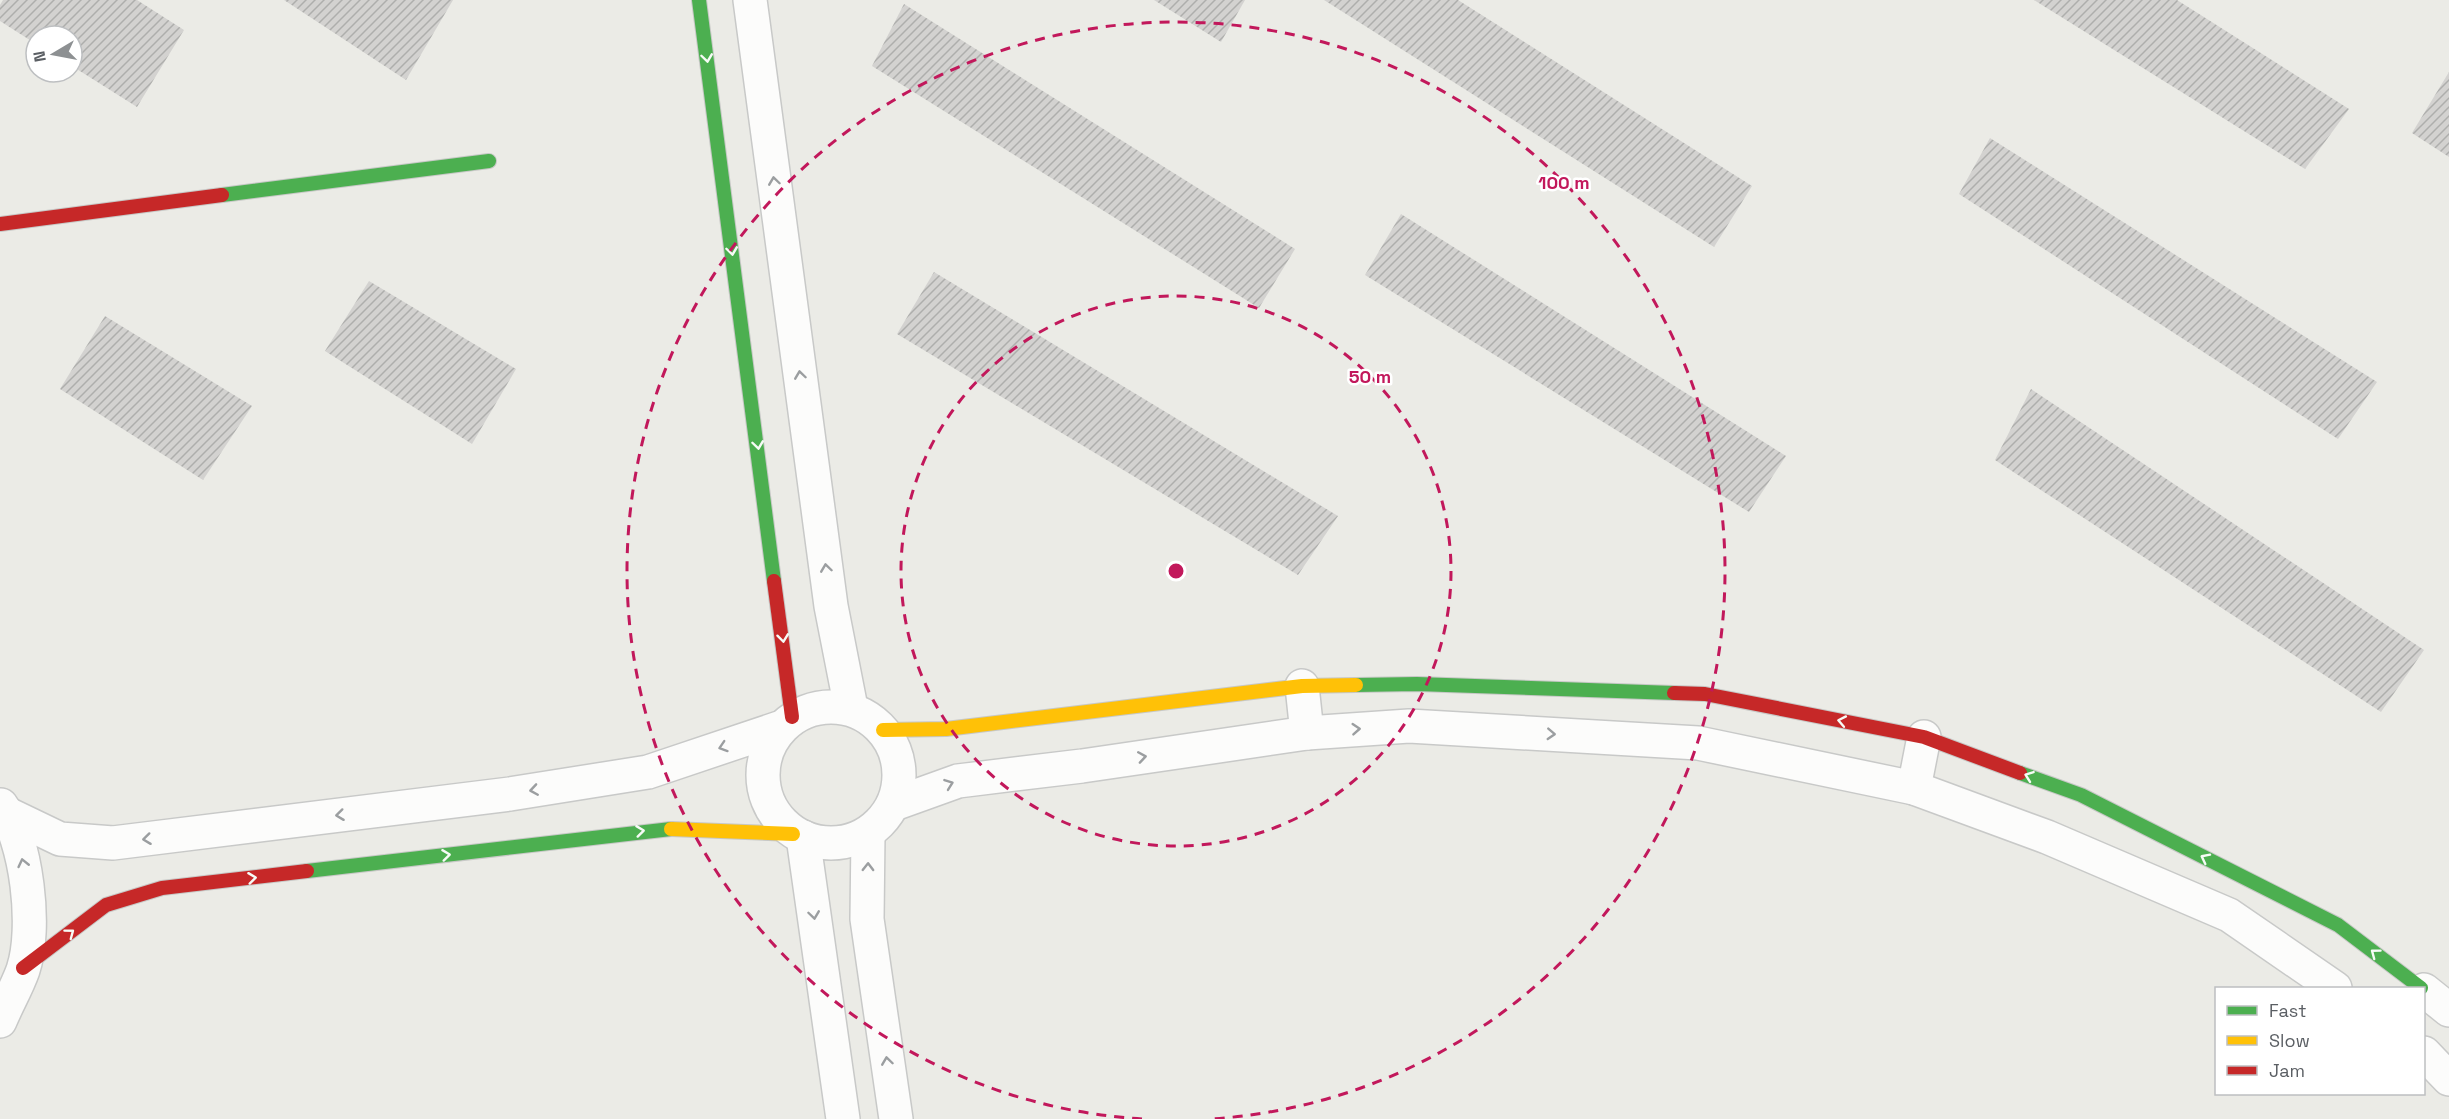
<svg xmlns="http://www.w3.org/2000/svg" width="2449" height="1119" font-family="'Space Grotesk',sans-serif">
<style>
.building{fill:url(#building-hatch)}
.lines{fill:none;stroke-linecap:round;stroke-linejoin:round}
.street-casing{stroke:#c8c9c8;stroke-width:36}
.fast-casing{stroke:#c7c8c6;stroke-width:16}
.slow-casing{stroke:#c7c8c6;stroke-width:16}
.jam-casing{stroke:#c7c8c6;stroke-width:16}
.street{stroke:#fcfcfb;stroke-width:33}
.fast{stroke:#4caf50;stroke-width:14}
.slow{stroke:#ffc107;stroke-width:14}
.jam{stroke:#c62828;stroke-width:14}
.oneway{stroke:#f6fbf6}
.oneway2{stroke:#9b9ea0}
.ring{fill:none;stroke:#c2185b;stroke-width:3;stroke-dasharray:10 8}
.centre{fill:#c2185b;stroke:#fff;stroke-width:3}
.ring-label{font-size:18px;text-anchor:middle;font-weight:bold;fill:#c2185b;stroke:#fff;stroke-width:5;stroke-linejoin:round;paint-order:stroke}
</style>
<defs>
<pattern id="building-hatch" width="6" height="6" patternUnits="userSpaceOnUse" patternTransform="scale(1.5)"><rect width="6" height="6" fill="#d3d2d0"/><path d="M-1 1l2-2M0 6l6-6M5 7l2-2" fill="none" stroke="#aeaeac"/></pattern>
</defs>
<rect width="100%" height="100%" fill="#ebebe6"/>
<g class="building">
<path d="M3 0H137L184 30 137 107 72 66V36H36V44L0 21V5Z"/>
<path d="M284 0H453L406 80Z"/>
<path d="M1154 0H1245L1221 42Z"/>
<path d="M1324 0H1458L1752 186 1714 247Z"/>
<path d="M2034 0H2177L2349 109 2305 169Z"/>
<path d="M904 4 1295 249 1259 308 872 66Z"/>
<path d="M2449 72V157L2412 133Z"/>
<path d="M1990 138 2377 382 2338 439 1959 194Z"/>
<path d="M1401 214 1786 456 1749 512 1365 275Z"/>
<path d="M934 272 1338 516 1298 575 897 334Z"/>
<path d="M369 281 516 369 472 444 325 351Z"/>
<path d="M105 316 252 406 203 480 60 389Z"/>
<path d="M2031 389 2424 650 2381 712 1995 460Z"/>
</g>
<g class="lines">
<g class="street-casing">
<g id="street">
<path d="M750 0 831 606 851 708"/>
<path d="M1302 686 1307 733"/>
<circle cx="831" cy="775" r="68"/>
<path d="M1914 788 1924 737"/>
<path d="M894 804 958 781 1082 766 1307 733 1409 726 1698 743 1914 788 2047 837 2229 915 2335 988"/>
<path d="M8 814 60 839 113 843 510 794 648 772 779 728"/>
<path d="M868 834 867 919 896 1119"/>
<path d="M803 837 843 1119"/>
<path d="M2424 990 2449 1010"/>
<path d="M0 1021C7 1004 17 987 23 970 37 928 27 841 1 805"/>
<path d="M2424 1053 2449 1079"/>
</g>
</g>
<g class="fast-casing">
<g id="fast">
<path d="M699 0 774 581"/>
<path d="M222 195 489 161"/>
<path d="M1356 685 1417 684 1674 693"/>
<path d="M2020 773 2081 795 2338 925 2421 988"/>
<path d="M307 871 671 829"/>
</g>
</g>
<g class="slow-casing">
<g id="slow">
<path d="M883 730 946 729 1302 686 1356 685"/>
<path d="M671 829 793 834"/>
</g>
</g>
<g class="jam-casing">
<g id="jam">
<path d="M0 224 222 195"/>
<path d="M774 581 792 717"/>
<path d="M1674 693 1705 694 1924 737 2020 773"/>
<path d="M23 968 106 905 162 888 307 871"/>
</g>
</g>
<use href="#street" class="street"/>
<use href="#fast" class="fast"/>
<use href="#slow" class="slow"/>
<use href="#jam" class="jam"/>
</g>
<defs><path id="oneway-chevron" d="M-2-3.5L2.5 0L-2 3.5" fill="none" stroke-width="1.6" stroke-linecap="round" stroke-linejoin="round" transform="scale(1.5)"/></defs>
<g class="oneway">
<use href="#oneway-chevron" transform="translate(707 58) rotate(82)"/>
<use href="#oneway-chevron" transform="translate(732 251) rotate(82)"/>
<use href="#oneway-chevron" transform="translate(758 445) rotate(82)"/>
<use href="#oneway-chevron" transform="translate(783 638) rotate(83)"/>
<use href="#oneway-chevron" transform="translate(1842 721) rotate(-169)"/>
<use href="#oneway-chevron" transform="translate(2029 776) rotate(-160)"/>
<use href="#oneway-chevron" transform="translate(640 831) rotate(-7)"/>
<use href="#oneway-chevron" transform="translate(446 855) rotate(-7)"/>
<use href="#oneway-chevron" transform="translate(2205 858) rotate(-153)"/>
<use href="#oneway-chevron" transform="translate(252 878) rotate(-7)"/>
<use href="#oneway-chevron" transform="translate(70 933) rotate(-37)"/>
<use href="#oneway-chevron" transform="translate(2375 953) rotate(-143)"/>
</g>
<g class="oneway2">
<use href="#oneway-chevron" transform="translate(774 181) rotate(-98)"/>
<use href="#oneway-chevron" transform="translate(800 375) rotate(-98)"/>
<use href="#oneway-chevron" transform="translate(826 568) rotate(-98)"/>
<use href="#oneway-chevron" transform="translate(1356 729) rotate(-4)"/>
<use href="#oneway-chevron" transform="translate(1551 734) rotate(3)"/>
<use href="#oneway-chevron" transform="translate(723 747) rotate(162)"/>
<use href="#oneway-chevron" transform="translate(1142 757) rotate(-9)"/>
<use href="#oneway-chevron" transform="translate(949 784) rotate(-20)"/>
<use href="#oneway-chevron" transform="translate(534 790) rotate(171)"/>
<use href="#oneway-chevron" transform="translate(340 815) rotate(173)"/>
<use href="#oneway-chevron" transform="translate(147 839) rotate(173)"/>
<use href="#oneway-chevron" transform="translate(23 863) rotate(-103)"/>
<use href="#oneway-chevron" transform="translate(868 867) rotate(-89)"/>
<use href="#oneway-chevron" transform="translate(814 915) rotate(82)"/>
<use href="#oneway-chevron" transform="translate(887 1061) rotate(-98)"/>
</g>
<g class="ring">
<circle cx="1176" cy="571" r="275"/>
<path d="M1142 1119A549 549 0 1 1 1210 1119"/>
</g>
<circle cx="1176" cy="571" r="9" class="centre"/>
<g class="ring-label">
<text x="1564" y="189">100 m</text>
<text x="1370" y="383">50 m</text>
</g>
<rect x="2215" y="987" width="210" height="108" fill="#ffffff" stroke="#bdbfc1" stroke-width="1.5"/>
<rect x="2227" y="1006" width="30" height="9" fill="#4caf50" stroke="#bdbfc1" stroke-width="1.5"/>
<text x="2269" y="1017" font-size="18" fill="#5b5f64">Fast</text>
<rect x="2227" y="1036" width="30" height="9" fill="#ffc107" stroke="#bdbfc1" stroke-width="1.5"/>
<text x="2269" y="1047" font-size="18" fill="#5b5f64">Slow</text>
<rect x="2227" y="1066" width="30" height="9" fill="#c62828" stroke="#bdbfc1" stroke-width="1.5"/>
<text x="2269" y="1077" font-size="18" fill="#5b5f64">Jam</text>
<g transform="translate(54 54) rotate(260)"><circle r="28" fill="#ffffff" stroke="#bdbfc1" stroke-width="1.5"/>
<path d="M0-4.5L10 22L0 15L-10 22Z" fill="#8d9092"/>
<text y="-9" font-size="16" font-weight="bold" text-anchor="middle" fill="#5b5f64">N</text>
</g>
</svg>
